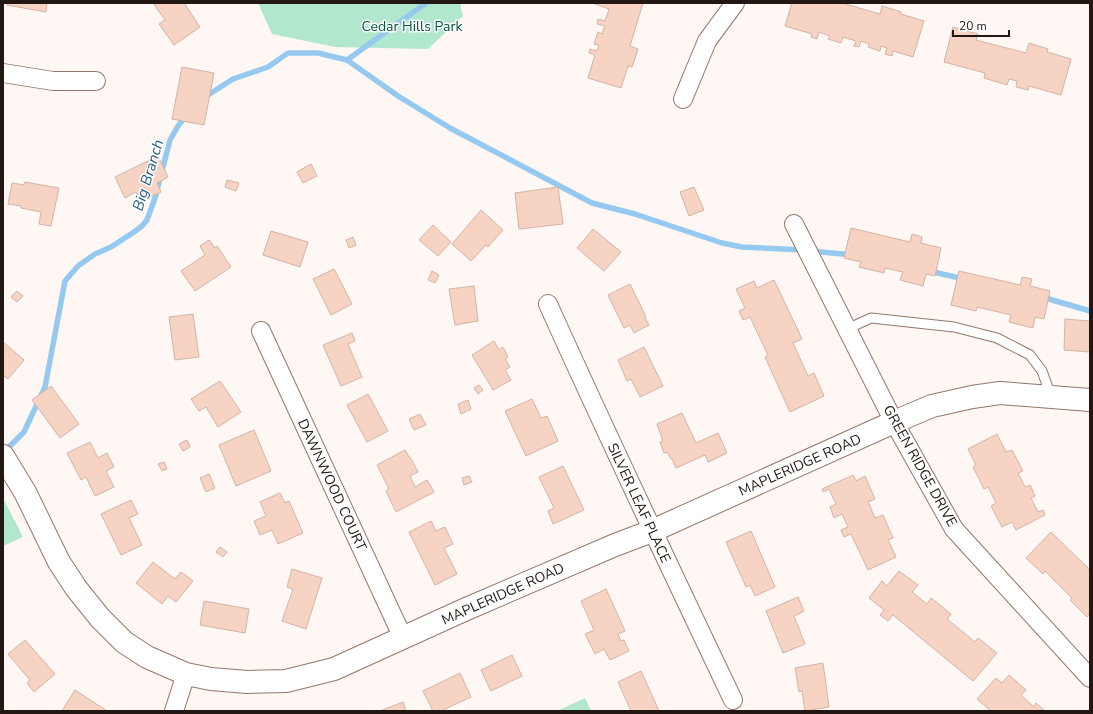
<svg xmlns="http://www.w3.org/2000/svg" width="1093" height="714" font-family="'Nunito Sans',sans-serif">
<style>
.green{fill:#b1e7cc}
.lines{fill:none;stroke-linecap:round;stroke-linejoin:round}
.stream{stroke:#96c9ef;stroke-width:5.5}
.building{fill:#f7d3c4;stroke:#d3b3a5}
.lane-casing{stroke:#937669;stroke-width:11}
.street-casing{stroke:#937669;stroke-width:20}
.secondary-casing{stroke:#937669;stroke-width:24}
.lane{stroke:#fff;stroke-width:9}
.street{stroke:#fff;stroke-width:18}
.secondary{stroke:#fff;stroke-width:22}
.labels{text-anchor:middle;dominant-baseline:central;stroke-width:3;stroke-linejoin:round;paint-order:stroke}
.park-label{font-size:14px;fill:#035539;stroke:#fff}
.street-label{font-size:14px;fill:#221712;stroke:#fff}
.water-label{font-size:15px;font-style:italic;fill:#205a7f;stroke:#fff}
</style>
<rect width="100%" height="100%" fill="#fef7f4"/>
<g class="green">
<path d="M258 3H460L463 16 428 49 335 47 272 34Z"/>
<path d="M3 498 23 537 3 546Z"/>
<path d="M585 698 591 711H557Z"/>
</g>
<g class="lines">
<g class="stream">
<path d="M347 60 398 96 450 128 592 203 635 214 722 243 742 247 803 250"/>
<path d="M205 97 233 79 268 67 288 53H318L347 60 426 3"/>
<path d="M811 251 853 255"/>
<path d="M929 271 964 279"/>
<path d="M1042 297 1090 311"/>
<path d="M5 451 24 432 45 387 65 281 78 266 95 254 111 247 134 232 142 226 147 220 155 198 170 140 178 126 186 116"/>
</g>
</g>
<g class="building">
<path d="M8 3H47L46 12 7 5Z"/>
<path d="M153 3H184L200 27 174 45 159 24 165 20Z"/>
<path d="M595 3H643L630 46 638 49 632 67 628 66 621 88 588 78 595 55 589 53 590 49 597 51 599 45 594 44 598 32 602 34 605 26 597 24 598 19 605 21 609 9 595 4Z"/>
<path d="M792 3H842L880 14 882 6 901 12V14L924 21 913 57 893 51 892 56 885 54 887 48 881 46 880 51 868 47 869 44 861 41 859 47 854 46 856 41 843 37 841 43 828 39 830 36 819 32 817 39 811 37 812 34 785 26Z"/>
<path d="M953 27 978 34 976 40 1026 53 1029 43 1048 49 1047 52 1071 59 1061 95 1029 86 1028 90 1016 87 1017 81 1009 79 1007 85 984 78 985 73 944 62Z"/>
<path d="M182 67 214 73 204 125 172 119Z"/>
<path d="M158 156 168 177 157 183 161 192 141 201 136 192 125 198 115 177Z"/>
<path d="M311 164 317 176 303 183 297 172Z"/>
<path d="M227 180 239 183 236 191 225 187Z"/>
<path d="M25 182 59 188 51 226 39 224 41 212 21 208V206L8 204 12 183 24 185Z"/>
<path d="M558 187 563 224 519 229 515 193Z"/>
<path d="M694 187 704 210 689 216 680 192Z"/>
<path d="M481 210 503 230 488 247 486 245 471 261 452 244Z"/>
<path d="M433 225 451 242 438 256 419 240Z"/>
<path d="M851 228 910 242 912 234 922 237 921 243 941 248 935 276 926 274 923 286 900 280 903 272 885 268 884 273 859 267 861 262 844 258Z"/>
<path d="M593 229 621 252 604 271 577 248Z"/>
<path d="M271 231 308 242 300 267 263 255Z"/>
<path d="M353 237 356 245 349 248 346 240Z"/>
<path d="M209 240 215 248 217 246 231 267 195 291 181 271 205 255 200 246Z"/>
<path d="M334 269 352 304 331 315 313 279Z"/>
<path d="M432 271 439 275 435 283 428 280Z"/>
<path d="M959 271 1020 285 1022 277 1032 279 1030 286 1050 291 1044 319 1035 317 1033 328 1009 322 1011 315 977 307 976 311 951 305Z"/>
<path d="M774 280 802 339 793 343 808 376 814 373 824 396 790 412 765 357 768 355 750 317 743 320 739 311 745 308 736 289 754 281 757 288Z"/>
<path d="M630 284 646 317 645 318 649 325 634 333 630 325 624 328 608 295Z"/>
<path d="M474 286 478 321 455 325 449 289Z"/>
<path d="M17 291 23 296 17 302 11 297Z"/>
<path d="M193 314 199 357 175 360 169 317Z"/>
<path d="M1065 319 1090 321V352L1064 350Z"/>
<path d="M352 333 355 341 348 344 362 377 341 386 323 345Z"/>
<path d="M494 341 499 350 503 347 508 357 505 359 510 367 505 370 511 380 493 390 472 355Z"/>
<path d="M3 342 24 360 8 379 3 375Z"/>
<path d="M644 347 663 386 640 397 631 379 627 381 618 360Z"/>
<path d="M220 381 241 412 218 427 206 407 199 411 191 399Z"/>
<path d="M479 385 483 390 478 394 474 388Z"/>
<path d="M51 386 79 424 60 438 32 400Z"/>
<path d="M368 394 388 431 367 442 347 405Z"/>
<path d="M532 399 541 418 547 416 558 441 526 456 505 411Z"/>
<path d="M468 400 471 409 461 414 458 404Z"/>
<path d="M682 413 696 443 718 433 727 453 708 462 705 455 676 468 672 459H671L667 452 664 453 660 442 663 441 657 424Z"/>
<path d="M420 414 426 425 414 430 409 419Z"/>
<path d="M254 430 271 471 236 486 219 445Z"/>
<path d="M997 434 1006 452 1012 450 1023 471 1018 473 1025 487 1030 485 1035 496 1031 498 1038 512 1043 510 1045 515 1016 530 1012 522 1002 527 991 506 996 503 988 487 984 489 973 467 976 465 968 449Z"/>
<path d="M187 440 190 447 183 451 179 444Z"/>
<path d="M90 442 98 458 107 453 114 467 106 471 114 487 95 496 86 477 81 480 67 453Z"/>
<path d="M405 450 409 457H410L418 472 410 476 415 487 427 480 434 492 396 512 386 491 389 489 377 465Z"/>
<path d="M164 462 167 469 162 471 158 464Z"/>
<path d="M563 466 584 510 553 524 548 511 554 508 539 477Z"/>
<path d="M209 474 215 488 206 492 200 478Z"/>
<path d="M853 475 856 481 865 476 875 499 868 502 875 518 883 515 893 538 888 540 896 557 868 570 851 534 844 537 841 530 848 527 842 514 834 518 830 507 836 504 829 489 823 492 822 489Z"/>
<path d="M469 476 472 482 464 485 462 478Z"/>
<path d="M280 493 285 503 289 501 303 533 278 544 272 530 260 535 254 521 266 516 260 502Z"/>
<path d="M131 500 138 514 129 518 142 545 121 555 101 514Z"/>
<path d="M431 521 436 531 445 527 453 544 444 548 457 574 435 585 409 532Z"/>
<path d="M751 531 775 587 755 596 750 585 746 587 726 542Z"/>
<path d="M1051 532 1090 570V614L1087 617 1070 600 1072 598 1045 571 1043 574 1026 558Z"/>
<path d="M220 547 227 552 223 557 216 552Z"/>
<path d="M153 562 175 579 181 572 193 581 176 602 168 596 162 604 136 583Z"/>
<path d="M292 569 322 578 306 629 282 621 293 589 287 587Z"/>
<path d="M899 571 918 585 912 592 927 604 931 598 951 614 947 619 975 642 978 638 997 653 973 681 893 615 888 621 880 615 884 610 869 598 882 581 887 586Z"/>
<path d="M606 589 625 631 618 634 621 641 624 640 629 651 610 660 604 649 595 654 585 634 594 630 581 601Z"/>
<path d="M798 597 804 611 794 616 805 644 783 653 766 611Z"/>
<path d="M204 601 249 609 245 633 200 625Z"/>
<path d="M25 640 55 674 34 692 27 683 30 680 8 654Z"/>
<path d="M512 655 522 676 491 691 481 670Z"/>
<path d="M823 663 829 707 805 711 802 691 799 692 795 668Z"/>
<path d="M641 671 659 711H631L618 682Z"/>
<path d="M460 673 471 697 441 711H433L423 691Z"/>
<path d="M1009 675 1026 690 1021 695 1034 707 1036 703 1045 711H991L977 699 996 678 1002 683Z"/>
<path d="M75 690 107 711H62Z"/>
<path d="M403 702 406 711H380Z"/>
</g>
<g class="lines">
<g class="lane-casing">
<path id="lane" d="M847 329 871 318 954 327 997 338 1030 355 1042 371 1051 396"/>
</g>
<g class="street-casing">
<g id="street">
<path d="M3 73 53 81H96"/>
<path d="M683 99 707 41 735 3"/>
<path d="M794 224 894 422 954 529 1090 678"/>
<path d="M548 304C608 437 670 568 733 700"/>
<path d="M261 331 403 638"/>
<path d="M174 711 186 674"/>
</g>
</g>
<g class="secondary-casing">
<path id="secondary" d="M3 456 25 492 59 562 76 588 100 618 124 642 147 657 186 674 211 679 247 682 286 681 334 669 464 610 615 545 652 531 894 422 932 406 972 397 1000 393 1090 400"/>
</g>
<use href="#lane" class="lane"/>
<use href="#street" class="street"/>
<use href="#secondary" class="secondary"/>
</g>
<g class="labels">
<g class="park-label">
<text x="412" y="26">Cedar Hills Park</text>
</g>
<g class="street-label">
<text transform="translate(800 465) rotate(-24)">MAPLERIDGE ROAD</text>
<text transform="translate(920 466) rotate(61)">GREEN RIDGE DRIVE</text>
<text transform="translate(332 485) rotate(65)">DAWNWOOD COURT</text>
<text transform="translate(639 503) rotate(65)">SILVER LEAF PLACE</text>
<text transform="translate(503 594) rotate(-24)">MAPLERIDGE ROAD</text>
</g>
<g class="water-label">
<text transform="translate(148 175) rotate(-73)">Big Branch</text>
</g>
</g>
<rect width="1093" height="714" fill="none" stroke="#221712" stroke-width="8"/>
<path d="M953 30v6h56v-6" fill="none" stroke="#221712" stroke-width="2"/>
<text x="959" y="30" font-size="12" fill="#221712" stroke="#ffffff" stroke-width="3" paint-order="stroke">20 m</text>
</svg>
